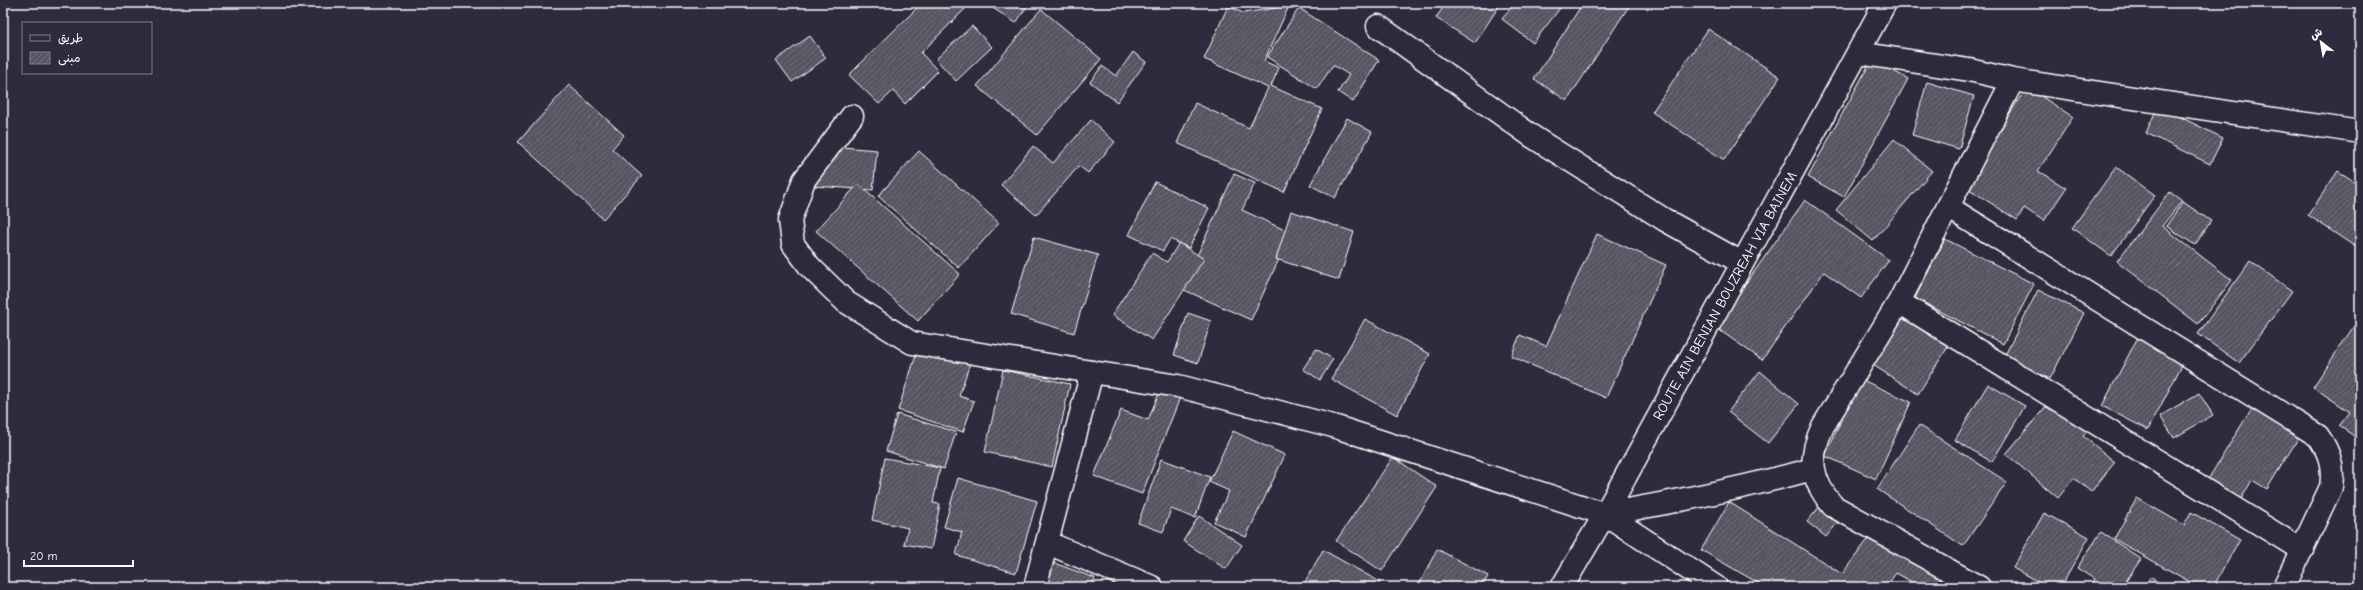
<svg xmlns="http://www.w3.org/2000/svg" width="2363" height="590" font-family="'Comic Neue','Playpen Sans Arabic',sans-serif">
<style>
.building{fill:url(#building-hatch);stroke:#fff}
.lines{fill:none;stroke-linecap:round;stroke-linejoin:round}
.street-casing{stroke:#fff;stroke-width:25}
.secondary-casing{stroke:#fff;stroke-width:25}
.street{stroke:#2f2a3d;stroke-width:22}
.secondary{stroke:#2f2a3d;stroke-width:22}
.labels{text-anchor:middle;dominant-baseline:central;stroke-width:3.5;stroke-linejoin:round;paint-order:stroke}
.street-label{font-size:14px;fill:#fff;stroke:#2f2a3d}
</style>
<defs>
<pattern id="building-hatch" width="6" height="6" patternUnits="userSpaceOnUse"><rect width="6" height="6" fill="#595564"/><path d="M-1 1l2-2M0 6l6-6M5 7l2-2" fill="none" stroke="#726e7b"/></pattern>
</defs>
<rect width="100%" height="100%" fill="#2f2a3d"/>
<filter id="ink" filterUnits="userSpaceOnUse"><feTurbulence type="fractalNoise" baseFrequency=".025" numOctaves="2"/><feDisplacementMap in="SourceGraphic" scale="8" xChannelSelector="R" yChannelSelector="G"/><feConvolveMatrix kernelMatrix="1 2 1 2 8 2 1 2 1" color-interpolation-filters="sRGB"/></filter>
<g filter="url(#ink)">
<g class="building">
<path d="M922 3H966L968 6 921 53 938 71 905 104 893 91 879 104 849 75Z"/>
<path d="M985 3H1029L1016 23Z"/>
<path d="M1446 3H1501L1475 43 1436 18Z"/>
<path d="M1515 3H1564L1533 43 1502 19Z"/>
<path d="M1583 3H1631L1567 101 1534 79Z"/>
<path d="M1228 6 1243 13 1289 6 1264 61 1279 68 1271 86 1322 109 1284 192 1177 143 1195 103 1249 128 1268 88 1204 59Z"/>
<path d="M1299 8 1379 60 1353 102 1338 92 1349 75 1333 65 1317 89 1267 57Z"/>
<path d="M1041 9 1101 59 1037 135 977 86Z"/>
<path d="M972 26 992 47 956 81 936 59Z"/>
<path d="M1708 29 1780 77 1724 160 1652 112Z"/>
<path d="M810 36 826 58 792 82 776 60Z"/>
<path d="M1133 52 1146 62 1117 102 1090 82 1102 66 1116 76Z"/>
<path d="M1872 59 1908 79 1844 197 1808 177Z"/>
<path d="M1927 82 1974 96 1959 149 1912 135Z"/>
<path d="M569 85 624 135 612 149 642 176 603 219 518 142Z"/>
<path d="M2027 87 2073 117 2038 171 2066 188 2044 221 2024 208 2017 220 1963 185Z"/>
<path d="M2158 106 2223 138 2210 164 2146 133Z"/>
<path d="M1347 118 1372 132 1335 198 1310 185Z"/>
<path d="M1091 120 1115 142 1088 173 1079 166 1036 215 1001 185 1033 146 1053 163Z"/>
<path d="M1894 139 1932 171 1873 241 1836 210Z"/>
<path d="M818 145 877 150 873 190 814 186Z"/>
<path d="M919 151 999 223 959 268 878 196Z"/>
<path d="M2116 167 2155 195 2111 256 2072 228Z"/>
<path d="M2338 171 2360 185V250L2308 215Z"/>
<path d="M1234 174 1255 183 1242 210 1291 233 1251 320 1182 289Z"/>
<path d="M1155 182 1209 208 1189 248 1170 239 1163 251 1129 235Z"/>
<path d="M858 184 960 274 918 321 816 231Z"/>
<path d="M2170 192 2182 201 2162 226 2232 280 2198 324 2117 261Z"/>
<path d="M1805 200 1889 260 1861 298 1824 272 1762 360 1715 327Z"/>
<path d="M2183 202 2211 221 2195 245 2166 226Z"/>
<path d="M1291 211 1354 232 1339 280 1276 259Z"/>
<path d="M1597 234 1666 265 1606 398 1511 356 1520 335 1546 346Z"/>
<path d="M1034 237 1098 255 1074 333 1011 314Z"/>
<path d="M1945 239 2034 284 2003 344 1915 298Z"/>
<path d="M1179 243 1204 259 1152 340 1112 315 1152 253 1167 262Z"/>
<path d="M2250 261 2292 291 2239 363 2198 334Z"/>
<path d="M2038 290 2084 313 2050 379 2004 357Z"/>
<path d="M1188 313 1211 321 1198 363 1174 355Z"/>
<path d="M1905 314 1951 342 1918 394 1873 365Z"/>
<path d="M2360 317V434L2357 438 2339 426 2350 412 2313 387Z"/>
<path d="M1365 319 1430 354 1397 415 1331 379Z"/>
<path d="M922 337 973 354 959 396 974 401 963 432 898 410Z"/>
<path d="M2138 337 2184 361 2148 430 2102 406Z"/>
<path d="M1316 349 1333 359 1320 380 1303 369Z"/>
<path d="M1003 370 1070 384 1052 467 985 452Z"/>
<path d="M1760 371 1799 404 1768 443 1728 412Z"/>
<path d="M1860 379 1911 402 1876 479 1825 456Z"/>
<path d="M1988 384 2025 406 1992 462 1955 440Z"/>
<path d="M1161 388 1181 395 1142 494 1094 476 1121 410 1148 420Z"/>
<path d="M2199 393 2213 415 2174 438 2160 416Z"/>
<path d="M2052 399 2089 429 2083 436 2115 462 2091 492 2074 478 2058 498 2006 454Z"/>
<path d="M2252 408 2299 437 2267 489 2252 480 2240 501 2207 481Z"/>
<path d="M897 414 956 432 944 469 886 451Z"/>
<path d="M1919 425 2007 482 1963 546 1877 489Z"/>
<path d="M1233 431 1285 455 1246 537 1214 522 1229 491 1209 482Z"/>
<path d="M1393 457 1437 487 1382 571 1336 541Z"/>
<path d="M885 458 940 468 933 503 940 504 931 549 904 544 908 528 872 520Z"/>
<path d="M1161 459 1210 477 1195 518 1171 509 1163 532 1138 523Z"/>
<path d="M958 478 1037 501 1016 573 956 555 962 532 944 527Z"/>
<path d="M2137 498 2184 525 2191 512 2240 540 2213 587H2199L2114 539Z"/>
<path d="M1729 502 1842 574 1872 534 1944 576 1937 587H1921L1896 573 1886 587H1765L1701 550Z"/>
<path d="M1820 506 1839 521 1826 537 1807 522Z"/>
<path d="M2044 513 2089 537 2061 587H2047L2013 568Z"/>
<path d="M1199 516 1242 545 1226 569 1183 541Z"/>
<path d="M2101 532 2141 559 2122 587H2089L2094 579 2077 568Z"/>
<path d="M1437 549 1488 576 1482 587H1418Z"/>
<path d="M1323 550 1380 582 1377 587H1302Z"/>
<path d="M1054 563 1095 578 1091 587H1044Z"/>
<path d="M2150 577 2166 587H2144Z"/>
</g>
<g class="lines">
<g class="street-casing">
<g id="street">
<path d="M1378 26 1533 137 1665 220 1742 263"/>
<path d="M1858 53 1969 70 2013 80 2360 132"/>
<path d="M852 116 804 180 790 220 793 244 810 267 846 302 912 343 1092 372"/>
<path d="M1948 207 2318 436C2330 453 2334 467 2331 487L2284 587"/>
<path d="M1899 302 2302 550"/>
<path d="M1605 514C1675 502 1744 488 1813 469"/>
<path d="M1048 543 1152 587"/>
<path d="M1035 587 1092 372 1178 386 1333 426 1605 514 1716 587"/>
<path d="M1979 587 1833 506C1810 479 1808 458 1823 426L1899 302 2013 80"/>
</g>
</g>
<g class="secondary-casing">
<path id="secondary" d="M1562 587 1605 514 1885 3"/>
</g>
<use href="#street" class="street"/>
<use href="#secondary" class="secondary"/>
</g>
</g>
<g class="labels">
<g class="street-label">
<text transform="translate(1725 296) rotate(-61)">ROUTE AIN BENIAN BOUZREAH VIA BAINEM</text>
</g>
</g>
<rect width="2363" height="590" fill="none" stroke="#2f2a3d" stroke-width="16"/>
<rect x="8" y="8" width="2347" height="574" fill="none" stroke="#fff" stroke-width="1.5" filter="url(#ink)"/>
<rect x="22" y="22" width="130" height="52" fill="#2f2a3d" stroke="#827f8b"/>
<rect x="30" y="35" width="20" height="6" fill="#2f2a3d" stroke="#827f8b"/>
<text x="58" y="42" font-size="12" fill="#ffffff">طريق</text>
<rect x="30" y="52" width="20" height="12" fill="url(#building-hatch)" stroke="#827f8b"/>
<text x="58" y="62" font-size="12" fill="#ffffff">مبنى</text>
<g transform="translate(2321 42) rotate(329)" stroke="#2f2a3d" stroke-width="3" paint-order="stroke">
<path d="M0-3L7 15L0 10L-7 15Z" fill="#ffffff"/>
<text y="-6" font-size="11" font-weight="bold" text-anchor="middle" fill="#ffffff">ش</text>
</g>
<path d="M24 560v6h109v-6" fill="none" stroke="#ffffff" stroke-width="2"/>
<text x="30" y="560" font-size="12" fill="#ffffff" stroke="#2f2a3d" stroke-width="3" paint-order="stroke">20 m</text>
</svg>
